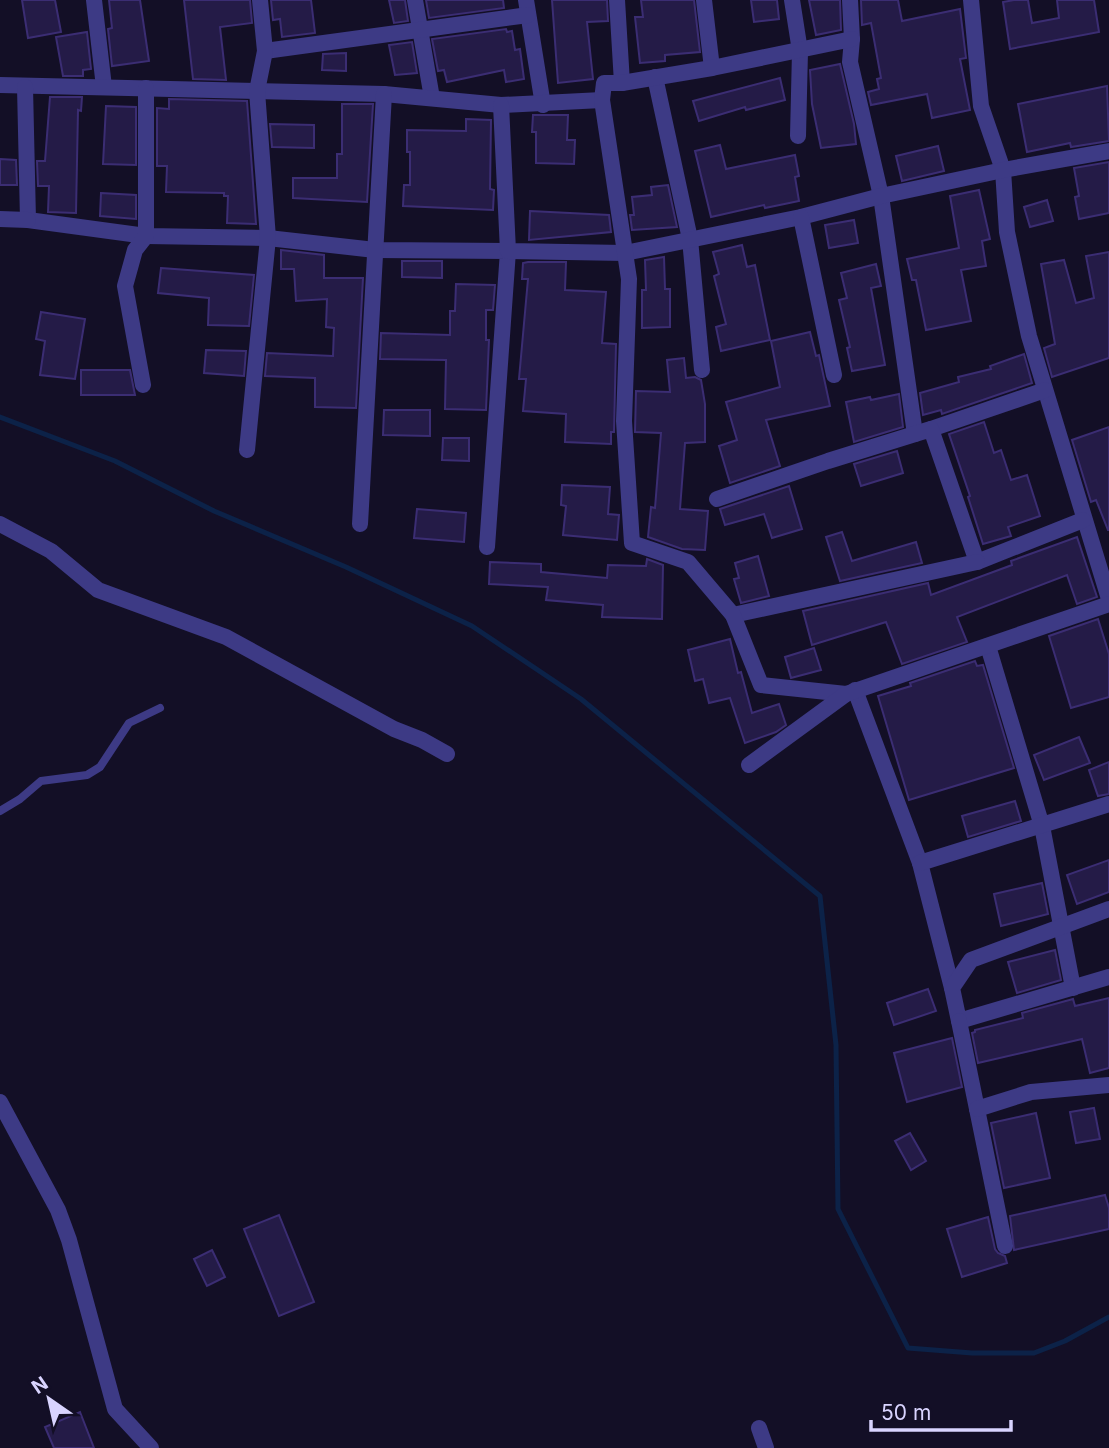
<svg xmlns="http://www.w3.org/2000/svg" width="1109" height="1448" font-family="Inter,sans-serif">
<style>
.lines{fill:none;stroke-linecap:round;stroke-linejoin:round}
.stream{stroke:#0c2248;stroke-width:5}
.building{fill:#241b47;stroke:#3b2d73;stroke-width:2}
.service{stroke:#3d3a85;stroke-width:8}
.minor{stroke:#3d3a85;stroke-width:16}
</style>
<rect width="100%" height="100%" fill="#130f26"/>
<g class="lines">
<path class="stream" d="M0 417 115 461 214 511 346 567 472 626 581 699 820 896 836 1045 838 1209 908 1348 972 1353H1034L1065 1341 1109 1317"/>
</g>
<g class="building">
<path d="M22 0H55L61 32 28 38Z"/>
<path d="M109 0H140L149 61 112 66 108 29 112 28Z"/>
<path d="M184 0H250L252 23 220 27 226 80 193 79Z"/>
<path d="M271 0H311L315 33 282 37 280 19 273 20Z"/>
<path d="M389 0H405L408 21 394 23Z"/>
<path d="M426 0H503L504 8 429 18Z"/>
<path d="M552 0H607L608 21 587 22 593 79 558 83Z"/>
<path d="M641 0H694L700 52 665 55V61L640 63 635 17H643Z"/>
<path d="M751 0H777L779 19 754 22Z"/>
<path d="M809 0H840L841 30 816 35Z"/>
<path d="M861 0H898L902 21 960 9 966 58 960 59 970 110 932 118 927 94 871 105 868 92 879 89 877 79 881 78 871 23 862 25Z"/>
<path d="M1014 0H1028L1032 23 1059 18 1057 0H1094L1099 32 1010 49 1003 2Z"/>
<path d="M506 29 507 32 512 31 515 50 520 49 524 79 506 82 504 70 447 82 444 70 438 71 432 39Z"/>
<path d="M87 32 91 69 83 70V76H63L56 37Z"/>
<path d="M412 42 417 73 395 75 389 45Z"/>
<path d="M346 53V71L322 70 323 54Z"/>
<path d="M840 64 854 124 856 144 821 148 812 104 810 70Z"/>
<path d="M780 78 785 100 746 110 745 107 699 121 693 101Z"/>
<path d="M1107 86 1109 141 1071 147 1070 143 1027 152 1018 104Z"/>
<path d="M50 97H82L81 111 78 110 76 213 48 212 49 186H38L37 161H45Z"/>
<path d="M169 99 247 101 256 224 227 223 228 196H224V193L166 192 167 166H157V108L169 109Z"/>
<path d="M342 104H373L367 202 293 198V178H337V154H342Z"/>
<path d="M106 106 136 107V165L103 164Z"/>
<path d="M533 115H568L567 140H575L574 164 536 163V132H532Z"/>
<path d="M466 119 491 120 490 189 494 190 493 210 403 206 404 185H410V152H407V130L466 131Z"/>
<path d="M270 124 314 125V148L272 147Z"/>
<path d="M720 145 726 169 795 155 799 176 795 177 799 201 765 208 764 205 711 217 695 151Z"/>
<path d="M938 146 944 171 902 181 896 156Z"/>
<path d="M0 159 16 160 17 185H0Z"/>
<path d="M1109 162V213L1079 219 1075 197 1079 196 1074 168Z"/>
<path d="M668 185 677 227 632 230 630 215H634L632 197 652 195 651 187Z"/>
<path d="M979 190 990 239 982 241 986 266 961 270 971 321 926 330 916 280H912L907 259 959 248 950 196Z"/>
<path d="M101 193 136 195V219L100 216Z"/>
<path d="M1047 200 1053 221 1030 227 1024 207Z"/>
<path d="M530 211 609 215 611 232 529 240Z"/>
<path d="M854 220 858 243 829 248 825 225Z"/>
<path d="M742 245 747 267 755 265 770 340 721 351 716 327 726 324 714 276 719 274 713 252Z"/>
<path d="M281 250 324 255V278H363L356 408 315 407V378L265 376 267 353 333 356 334 328 326 327 327 299 296 301 294 269H281Z"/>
<path d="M1109 252V358L1052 377 1044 348 1055 344 1041 264 1064 260 1076 303 1094 298 1086 256Z"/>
<path d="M664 257 665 289H670V327L642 328V290H646L645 260Z"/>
<path d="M402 261H442V278L402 277Z"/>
<path d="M528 262H566L565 290 606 292 602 343 616 344 614 432H611V444L565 442 566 414 523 411 526 379H519L528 279H522L523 263Z"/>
<path d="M876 264 881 286 871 288 885 365 852 371 847 348 850 347 839 300 847 298 841 273Z"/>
<path d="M161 268 254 275 249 326 208 325 209 298 158 293Z"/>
<path d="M456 284 495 285 493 310H486V340H489L486 410 445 409 446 360 380 359 381 333 450 335V311H455Z"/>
<path d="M41 312 85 319 75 379 40 375 45 341 36 339Z"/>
<path d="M810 332 816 356 819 355 830 406 766 420 780 466 730 483 719 446 737 440 726 402 780 387 771 341Z"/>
<path d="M206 350 246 351 244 376 204 373Z"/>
<path d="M1024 354 1032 383 942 414 941 410 923 415 920 393 959 382 958 377 991 369 990 366Z"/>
<path d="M684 358 686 378 695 377 701 380 705 404V442L685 443 680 509 708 511 705 550 682 549 648 537 651 507 655 508 661 433 635 432 636 391 670 392 667 360Z"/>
<path d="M81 370H130L135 395H81Z"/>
<path d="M899 394 903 427 854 442 846 402 870 397 871 400Z"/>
<path d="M384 410H430V436L383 435Z"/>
<path d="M984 422 994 453 1001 450 1011 480 1027 475 1040 516 1008 527 1011 536 983 544 968 497 970 496 949 434Z"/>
<path d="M1109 427V530H1108L1096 500 1091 502 1072 440Z"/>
<path d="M443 438H469V461L442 460Z"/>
<path d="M897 451 903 473 861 486 854 464Z"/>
<path d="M562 485 610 487 608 514 619 515 617 540 563 535 566 506 561 505Z"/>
<path d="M789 486 802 529 772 538 764 514 725 525 720 509Z"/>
<path d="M417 509 466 513 464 542 414 538Z"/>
<path d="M842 532 852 561 916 542 922 563 840 581 826 537Z"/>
<path d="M1077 537 1097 597 1077 604 1067 575 957 617 967 642 902 664 886 622 812 645 803 611 928 583 931 595 1012 565 1011 561Z"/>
<path d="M758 556 769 596 741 603 734 579 739 578 735 563Z"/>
<path d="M647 559 663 565 662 619 602 617 603 605 546 600 548 587 489 584 490 562 541 564V572L607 578 608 565 646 566Z"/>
<path d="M1098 619 1109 654V697L1071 708 1049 636Z"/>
<path d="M730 639 738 673 741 672 752 713 779 704 786 725 776 732 745 743 730 698 709 703 703 679 695 681 688 650Z"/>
<path d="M814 648 821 670 791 678 785 657Z"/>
<path d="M975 661 977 666 983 665 1014 768 909 800 878 696 911 686 910 683Z"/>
<path d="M1079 737 1090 763 1044 780 1034 755Z"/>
<path d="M1109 762V794L1098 796 1089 770Z"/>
<path d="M1015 801 1021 821 968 837 962 816Z"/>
<path d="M1109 860V892L1077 904 1067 875Z"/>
<path d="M1042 883 1048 914 1001 926 994 894Z"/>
<path d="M1055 950 1061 980 1017 993 1008 962Z"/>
<path d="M928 989 936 1011 894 1025 887 1003Z"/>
<path d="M1109 998V1068L1090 1073 1082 1039 978 1063 972 1033 975 1032V1030L1023 1018 1022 1013 1073 999 1075 1006Z"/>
<path d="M952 1038 962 1087 907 1102 894 1053Z"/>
<path d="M1094 1108 1100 1139 1076 1143 1070 1112Z"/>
<path d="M1036 1113 1050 1178 1004 1188 991 1123Z"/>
<path d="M910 1133 926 1161 911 1170 895 1141Z"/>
<path d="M1105 1195 1109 1208V1229L1014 1250 1010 1216Z"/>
<path d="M279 1215 314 1302 279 1316 244 1229Z"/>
<path d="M988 1217 995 1249 998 1253 1005 1256 1007 1263 962 1277 947 1229Z"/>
<path d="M212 1250 225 1277 207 1286 194 1259Z"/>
<path d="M80 1412 94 1448H54L45 1427Z"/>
</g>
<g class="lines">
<path class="service" d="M0 811 20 799 41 781 87 775 100 767 129 723 160 708"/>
<g class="minor">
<path d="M94 0 104 87"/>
<path d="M415 0 432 98"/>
<path d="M526 0 543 105"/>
<path d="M617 0 622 83"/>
<path d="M704 0 712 68"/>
<path d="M792 0 800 51 798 136"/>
<path d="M850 0 852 39 850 62 881 196 915 434"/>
<path d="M971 0 981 106 1003 170 1007 232 1029 336 1109 599"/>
<path d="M265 51 528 15"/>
<path d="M655 77 690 239 702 370"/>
<path d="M0 85 384 94 501 105 602 100"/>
<path d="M25 87 28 220 146 236 268 238 375 250 508 251 487 547"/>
<path d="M501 105 508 251 625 253 801 217 881 196 1003 170 1109 151"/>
<path d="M801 217 834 375"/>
<path d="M0 219 28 220"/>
<path d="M143 385 125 286 135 250 146 236V88"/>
<path d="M931 429 1045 390"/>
<path d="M247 450 268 238 257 91 265 51 260 0"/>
<path d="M717 499 828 461 931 429 977 562 1083 520"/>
<path d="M0 524 51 551 98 590 226 637 394 729 422 740 447 754"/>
<path d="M360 524 384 94"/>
<path d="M733 615 977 562"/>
<path d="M988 646 1042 826 1073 988"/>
<path d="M855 690 920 863 952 988"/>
<path d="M846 694 761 685 733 615 688 562 632 543 624 421 629 279 602 100 604 83H622L712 68 852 39"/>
<path d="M749 765 846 694 1109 604"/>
<path d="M920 863 1109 804"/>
<path d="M1109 909 971 960 952 988 959 1021 1109 977"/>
<path d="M959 1021 1005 1246"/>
<path d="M0 1102 58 1210 69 1240 115 1409 151 1448"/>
<path d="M977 1109 1031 1092 1109 1085"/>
<path d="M759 1428 766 1448"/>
</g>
</g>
<g transform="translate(49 1399) rotate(326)" stroke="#130f26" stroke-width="5" paint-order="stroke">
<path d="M0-5L12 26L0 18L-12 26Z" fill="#d9d4ff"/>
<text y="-10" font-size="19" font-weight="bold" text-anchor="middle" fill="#d9d4ff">N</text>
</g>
<path d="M871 1420v10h140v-10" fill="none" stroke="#d9d4ff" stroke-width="3.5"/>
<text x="881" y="1420" font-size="21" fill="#d9d4ff" stroke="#130f26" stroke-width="5" paint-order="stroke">50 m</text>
</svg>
